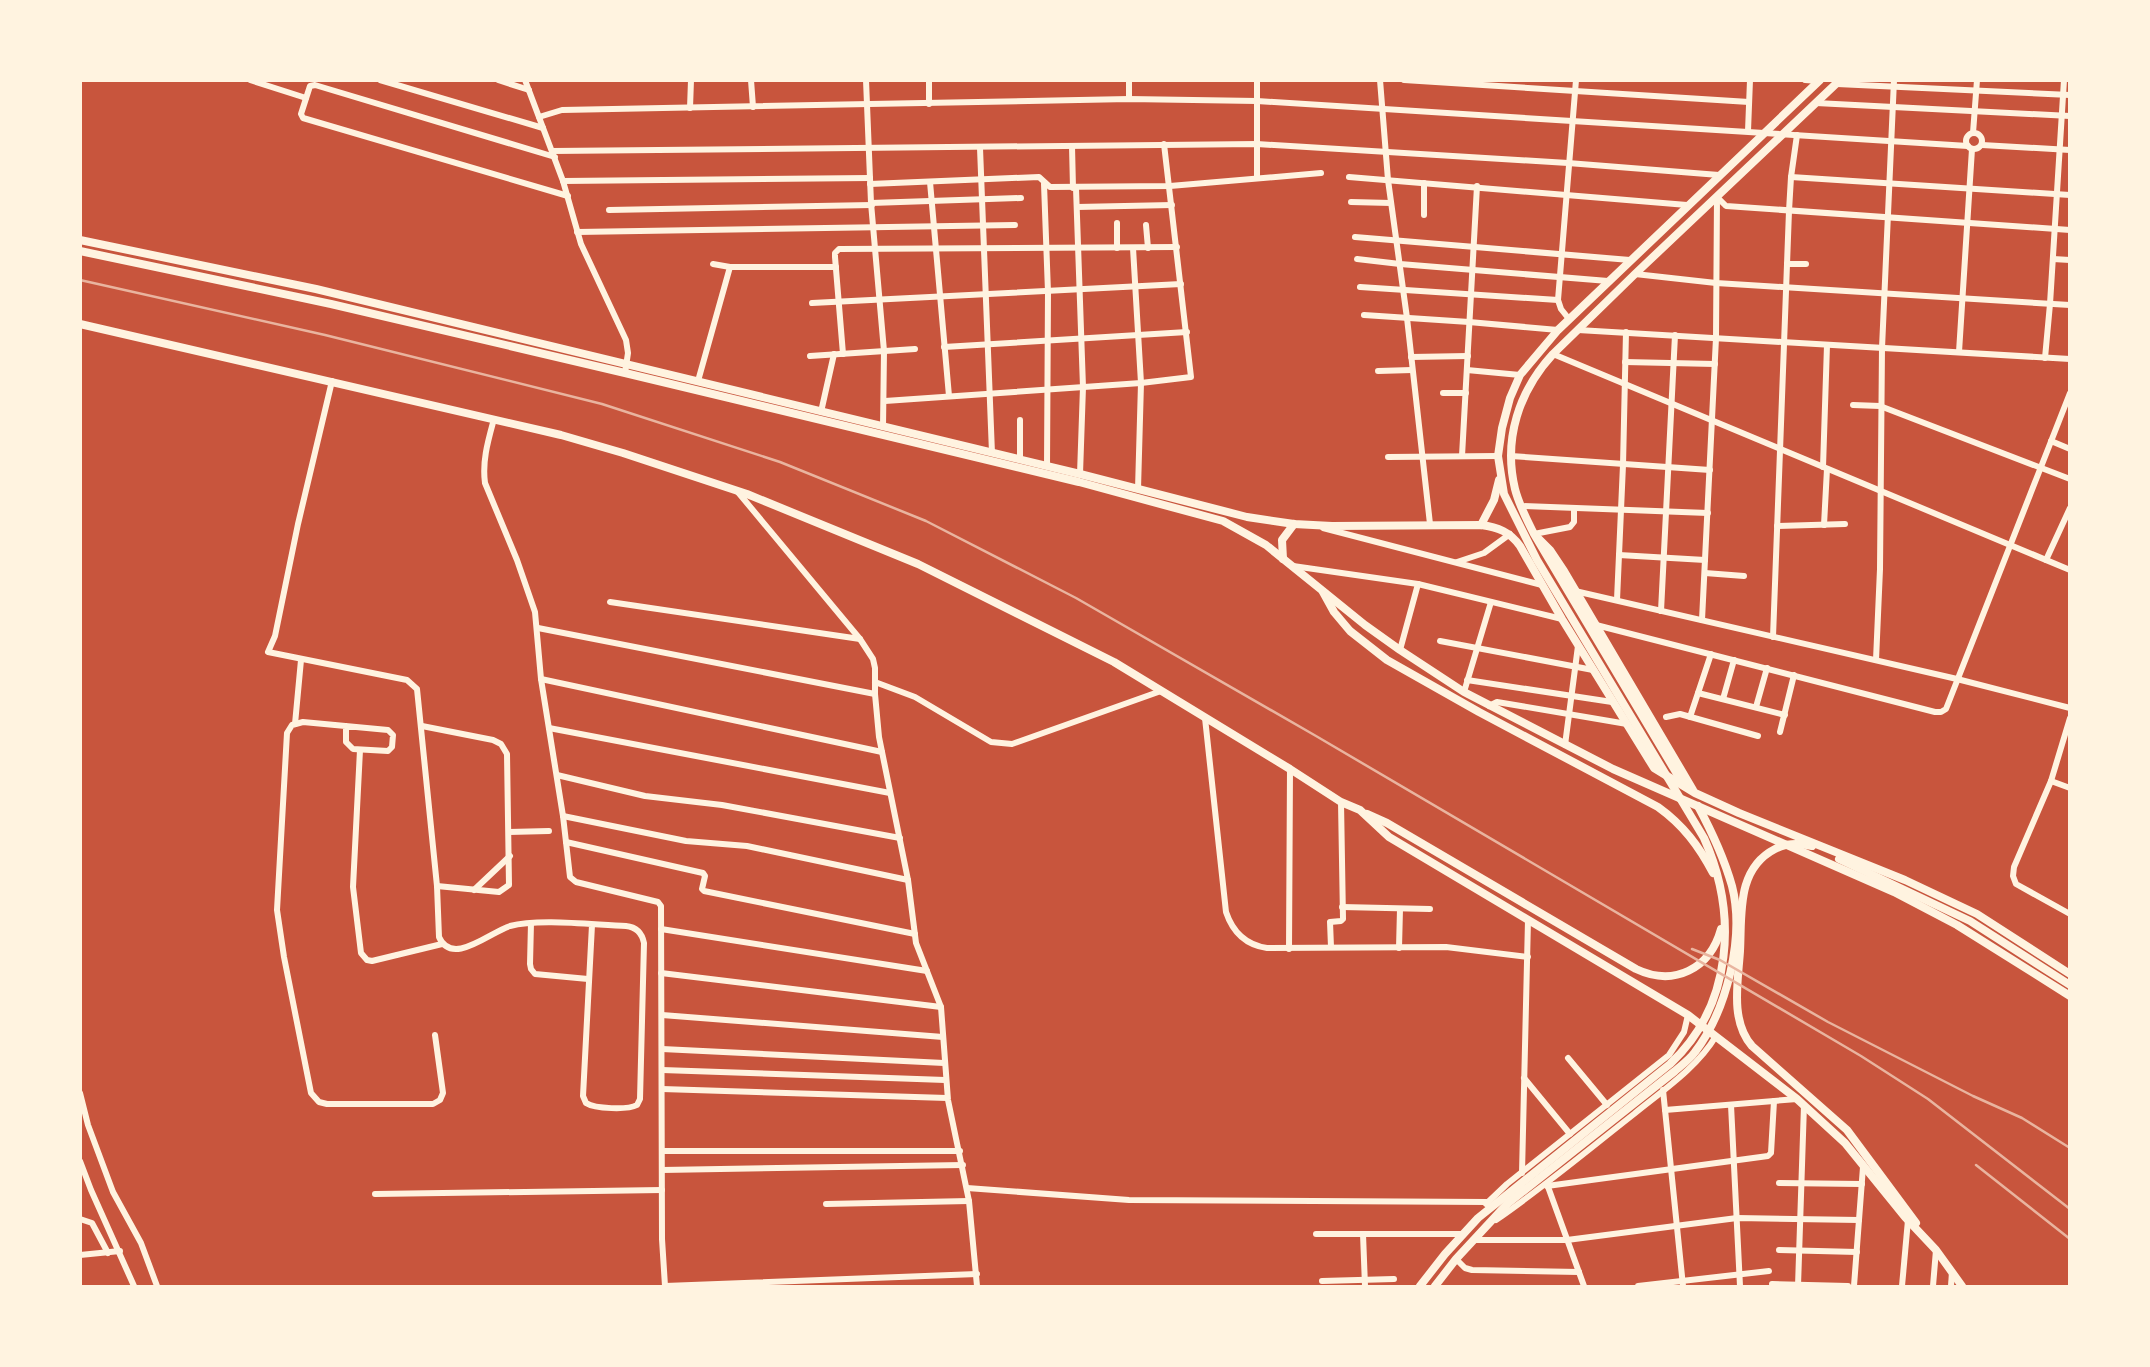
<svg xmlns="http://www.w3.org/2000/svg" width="2150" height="1367" font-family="Quicksand,sans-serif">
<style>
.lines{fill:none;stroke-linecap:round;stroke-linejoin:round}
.minor{stroke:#fff3e0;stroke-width:6}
.secondary{stroke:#fff3e0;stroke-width:8}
.rail{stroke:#e9b49f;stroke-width:2.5}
</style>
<rect width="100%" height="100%" fill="#c8553d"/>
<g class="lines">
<g class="minor">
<path d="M250 80 306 98"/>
<path d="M380 80 543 128"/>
<path d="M498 80 529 90"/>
<path d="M525 80 563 181 581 244 626 340 628 353 625 373"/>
<path d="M751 80 753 107"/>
<path d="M866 80 871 203 884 351 883 427"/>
<path d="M929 80V104"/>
<path d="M1129 80V99"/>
<path d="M1380 80 1388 180 1407 318 1430 524"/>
<path d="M1404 80 1749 102"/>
<path d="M1805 80 1819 81"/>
<path d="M1837 84 2070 95"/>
<path d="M1816 103 2070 116"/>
<path d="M690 108 691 80"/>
<path d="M539 117 562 110 1129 99 1257 101 1968 146"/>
<path d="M1748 131 1750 80"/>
<circle cx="1974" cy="141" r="8"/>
<path d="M1973 133 1977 80"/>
<path d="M1982 145 2070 150"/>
<path d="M1072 146 1073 188"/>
<path d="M980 148 992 453"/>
<path d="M552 151 1257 144 1568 163 1719 175"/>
<path d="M555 157 315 85 310 86 301 114 303 118 568 196"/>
<path d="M1349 177 1687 205"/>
<path d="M1791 177 2070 195"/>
<path d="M1257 178V80"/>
<path d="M563 181 870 178"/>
<path d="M930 182 949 396"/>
<path d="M870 184 1039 177 1050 187 1170 186 1321 173"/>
<path d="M1044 184 1048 292 1047 466"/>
<path d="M1076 188 1083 387 1080 474"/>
<path d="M1717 197 1726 206 2070 230"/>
<path d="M1351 202 1391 203"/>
<path d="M871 203 1021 198"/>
<path d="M1077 207 1172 205"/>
<path d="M609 210 872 205"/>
<path d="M1424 215V183"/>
<path d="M1117 223V248"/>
<path d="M1146 225 1148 248"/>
<path d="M577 232 1015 225"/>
<path d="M1355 237 1630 260"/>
<path d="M1133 248 1141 383 1138 489"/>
<path d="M1357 259 1400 264 1608 281"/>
<path d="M2053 259 2070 260"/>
<path d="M713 264 730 267H836"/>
<path d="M1787 264H1806"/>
<path d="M1635 274 1716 283 2070 305"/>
<path d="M1360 287 1558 300"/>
<path d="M812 303 1181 284"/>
<path d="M1364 315 1469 322 1558 330"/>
<path d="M1569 319 1561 309 1558 300 1576 80"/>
<path d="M1578 330 2070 359"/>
<path d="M944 347 1187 332"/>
<path d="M1959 352 1972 149"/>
<path d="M843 354 835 257V253L839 249 1177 247"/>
<path d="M1553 354 2070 570"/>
<path d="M810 356 915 349"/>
<path d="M1411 357 1468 356"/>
<path d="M2045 358 2050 304 2064 80"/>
<path d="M1625 362 1715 364"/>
<path d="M1467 370 1520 375"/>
<path d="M1378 371 1412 370"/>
<path d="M332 381 298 524 275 636 268 652 407 680 417 689 437 886 439 937C452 967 490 932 510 926 539 918 595 925 626 926 636 927 642 933 644 943L640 1099 637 1105C628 1110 595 1109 586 1103L583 1096 592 925"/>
<path d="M698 381 730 267"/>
<path d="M1443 393H1466"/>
<path d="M885 401 1141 383 1191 377 1164 144"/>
<path d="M1853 405 1880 406 2070 479"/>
<path d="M821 412 834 354"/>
<path d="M494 419C488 441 482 461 485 483L517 560 535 612 541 679 563 816 570 877 576 882 658 902 661 906 662 1239 665 1286"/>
<path d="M1020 420V460"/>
<path d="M2051 441 2070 449"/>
<path d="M1462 456 1477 186"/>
<path d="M1511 456 1710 470"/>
<path d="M1388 457 1498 456"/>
<path d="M1823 467 1827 345"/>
<path d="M737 491 860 639 873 659 875 668V694L879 737 908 880 916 943 941 1007 948 1100 969 1201 977 1286"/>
<path d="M1521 506 1708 513"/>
<path d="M1824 525 1827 469"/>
<path d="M1777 526 1845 524"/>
<path d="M1323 528 1542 585"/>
<path d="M1534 534 1570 527 1574 522V508"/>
<path d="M1619 555 1705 560"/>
<path d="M2046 560 2070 508"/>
<path d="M1457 562 1484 553 1510 534"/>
<path d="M1293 566 1418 584 1562 619"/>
<path d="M1705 573 1744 576"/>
<path d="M1575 591 1957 679 2070 708"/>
<path d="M1617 600 1623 465 1626 332"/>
<path d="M610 602 860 639"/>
<path d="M1661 611 1675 335"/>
<path d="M1702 620 1716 338 1717 197"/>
<path d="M1596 625 1935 712H1941L1946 709 2070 393"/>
<path d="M538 628 875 694"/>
<path d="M1773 637 1789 211 1791 177 1797 135"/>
<path d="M1440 641 1593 670"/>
<path d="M1400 650 1418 584"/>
<path d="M1876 660 1880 569 1882 348 1894 80"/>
<path d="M541 679 882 752"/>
<path d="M1467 680 1612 702"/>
<path d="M875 682 915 697 991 742 1012 744 1161 691"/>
<path d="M1464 692 1491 602"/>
<path d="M1698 693 1785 715"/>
<path d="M1723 699 1734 660"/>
<path d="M1489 706 1497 702 1627 724"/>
<path d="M1756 707 1767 668"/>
<path d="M1666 717 1680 714 1758 736"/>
<path d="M1690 717 1711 654"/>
<path d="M1205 718 1226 912C1233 933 1246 945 1267 948L1446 947 1528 957"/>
<path d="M2070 718 2051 781 2014 867 2013 876 2016 884 2070 914"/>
<path d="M295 724 301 660"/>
<path d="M346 726V742L353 749 388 751 392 747 393 735 388 730 303 722 292 725 287 733 277 910 284 957 311 1093 319 1102 327 1104H433L440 1100 443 1093 435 1035"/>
<path d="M422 726 493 740 501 744 507 754 509 885 499 892 437 886"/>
<path d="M549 728 890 793"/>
<path d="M1780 732 1794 675"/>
<path d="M1565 745 1578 646"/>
<path d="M360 750 353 887 361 953 367 960 372 961 442 944"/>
<path d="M557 775 645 796 722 805 900 838"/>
<path d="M2051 781 2070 788"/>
<path d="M563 816 686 841 747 846 908 880"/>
<path d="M509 832 549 831"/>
<path d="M566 842 703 873 705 876 702 889 704 891 915 934"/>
<path d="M474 890 510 856"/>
<path d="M1342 907 1430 909"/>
<path d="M531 923 530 964 531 969 535 974 588 979"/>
<path d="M661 929 927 971"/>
<path d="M1331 947 1330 922 1341 921 1343 919 1341 802"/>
<path d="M1399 948 1400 909"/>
<path d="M1289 949 1290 769"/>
<path d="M661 973 941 1007"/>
<path d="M662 1015 943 1037"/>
<path d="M662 1049 944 1063"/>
<path d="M1568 1058 1607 1105"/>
<path d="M662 1070 945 1080"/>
<path d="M1524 1078 1570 1134"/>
<path d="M662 1089 947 1098"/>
<path d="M1663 1090 1683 1286"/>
<path d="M80 1093 88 1125 113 1192 141 1243 157 1286"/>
<path d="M1731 1105 1740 1286"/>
<path d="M1665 1110 1797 1099"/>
<path d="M662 1151H960"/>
<path d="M80 1161 91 1190 134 1286"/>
<path d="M662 1170 963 1165"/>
<path d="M1522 1173 1528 920"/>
<path d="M1779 1183 1862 1184"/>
<path d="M1547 1184 1584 1286"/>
<path d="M1547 1186 1768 1156 1771 1153 1774 1101"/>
<path d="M967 1188 1129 1200 1488 1202"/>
<path d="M375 1194 662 1190"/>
<path d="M826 1204 969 1201"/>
<path d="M1486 1204 1507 1184 1669 1055 1684 1032 1688 1015"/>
<path d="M80 1219 92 1223 108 1253"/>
<path d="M1496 1220C1544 1187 1588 1150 1634 1114 1662 1091 1697 1068 1716 1036"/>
<path d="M1316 1234H1463"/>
<path d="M1363 1234 1365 1286"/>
<path d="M1474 1240H1567L1737 1218 1859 1220"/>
<path d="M1779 1250 1857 1252"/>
<path d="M80 1255 120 1251"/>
<path d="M1456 1259 1465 1268 1472 1270 1579 1272"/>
<path d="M1322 1281 1394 1279"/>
<path d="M1772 1284 1848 1286"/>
<path d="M665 1286 977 1274"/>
<path d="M1638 1286 1769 1271"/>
<path d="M1798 1286 1804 1105"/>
<path d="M1854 1286 1863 1167"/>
<path d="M1902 1286 1908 1220"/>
<path d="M1933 1286 1936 1250"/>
<path d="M1951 1286 1952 1272"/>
</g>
<g class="secondary">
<path d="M80 240 316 289 1080 474 1247 517 1294 524 1332 526 1481 525C1498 527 1510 532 1520 546L1562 619 1654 768 1695 793 1739 813 1905 880 1977 914 2070 974"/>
<path d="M80 251 331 304 625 373 1079 482 1223 521 1266 545 1365 625 1400 650 1464 692 1613 769 1894 892 1957 925 2070 996"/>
<path d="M80 324 561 435 623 453 747 494 918 564 1114 662 1290 769 1341 802 1360 810 1389 837 1688 1015 1797 1099 1845 1143 1905 1217 1936 1250 1962 1286"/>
<path d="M1481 525 1494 500 1499 480"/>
<path d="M1539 539 1550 550 1564 571 1693 790"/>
<path d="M1283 559 1282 540 1294 524"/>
<path d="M1323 592 1334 612 1350 631 1387 660 1479 712 1658 807C1683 825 1699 846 1713 873"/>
<path d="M1683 784 1534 534C1527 520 1519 505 1515 489 1503 439 1519 391 1553 354L1635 274 1840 80"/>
<path d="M1367 814 1387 823 1636 969C1674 987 1710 969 1721 929"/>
<path d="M1812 846C1799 843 1786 843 1775 849 1736 869 1742 915 1740 951 1738 982 1730 1021 1752 1046L1847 1130 1916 1223"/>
<path d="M1839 859 1970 921 2070 985"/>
<path d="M1420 1286 1445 1254 1478 1218 1670 1064C1733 1005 1738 914 1704 838L1537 560 1504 494 1498 456 1502 428 1510 398 1520 375 1558 330 1820 80"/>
<path d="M1435 1286 1456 1259 1507 1204 1675 1071C1682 1065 1690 1059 1695 1052 1727 1010 1745 937 1732 886 1724 858 1712 832 1698 806"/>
</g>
<g class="rail">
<path d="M80 280 325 335 602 404 780 462 926 521 1076 598 1316 736 1861 1056 1928 1099 2070 1209"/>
<path d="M1692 949 1720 960 1828 1022 1973 1096 2022 1118 2070 1148"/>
<path d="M1976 1165 2070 1239"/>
</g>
</g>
<rect width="2150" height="1367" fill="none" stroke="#fff3e0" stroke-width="164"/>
</svg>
